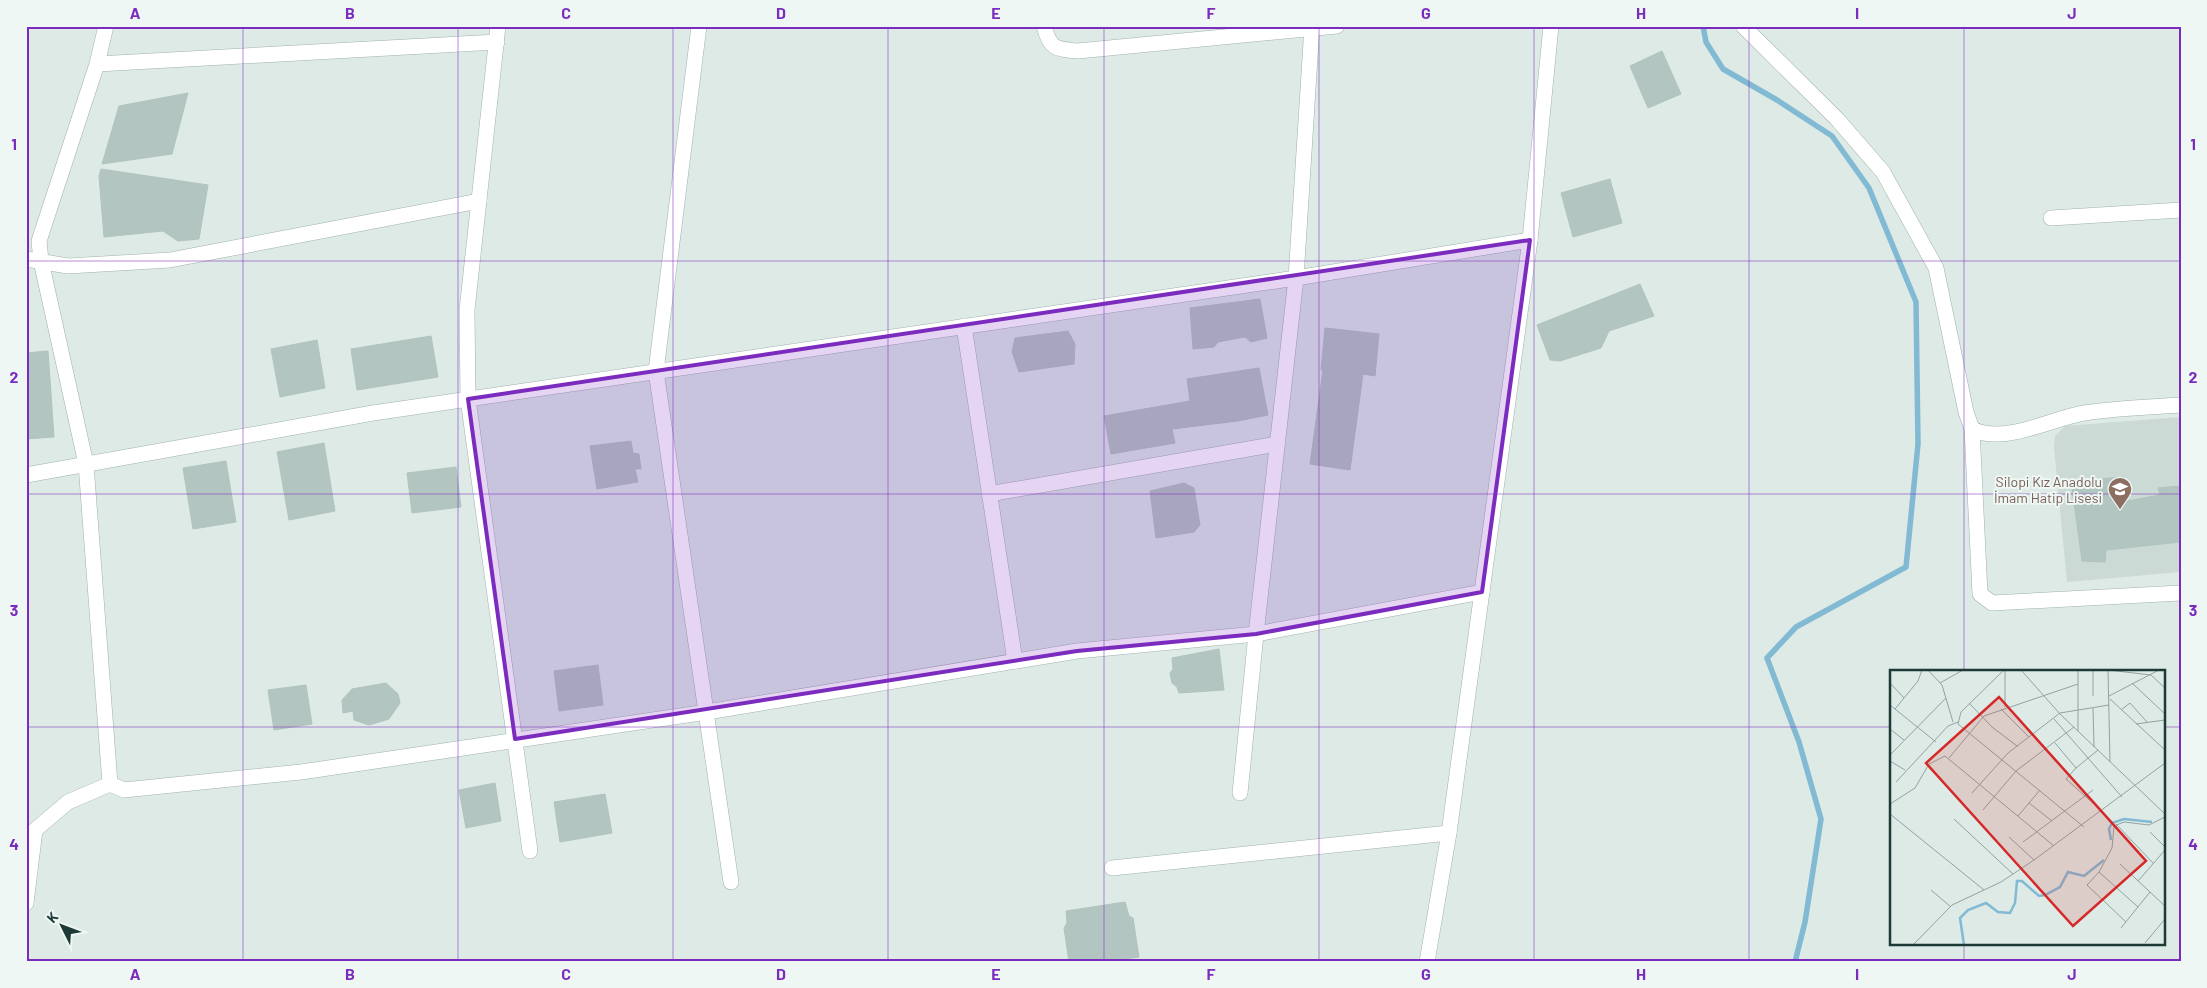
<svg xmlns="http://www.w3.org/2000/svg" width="2207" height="988" font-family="Barlow,sans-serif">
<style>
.built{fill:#ccdad6}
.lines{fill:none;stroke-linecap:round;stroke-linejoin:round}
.stream{stroke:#82b9d3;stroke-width:5.5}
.building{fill:#b3c5c0;stroke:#b0c4bf}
.minor-casing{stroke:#a0b2ae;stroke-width:16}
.minor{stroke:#fff;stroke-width:15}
.marked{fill:#7b2cbf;fill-opacity:0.2;stroke:#7b2cbf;stroke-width:4;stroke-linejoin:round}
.grid{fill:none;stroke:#7b2cbf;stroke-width:1;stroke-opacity:0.55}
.labels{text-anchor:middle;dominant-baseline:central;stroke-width:4;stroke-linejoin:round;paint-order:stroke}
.education-label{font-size:14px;fill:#785e54;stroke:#eef7f4;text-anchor:end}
.inset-river{fill:none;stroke:#82b9d3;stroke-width:2.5}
.inset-road{fill:none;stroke:#91a4a0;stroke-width:1}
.view{fill:#d62828;fill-opacity:0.15;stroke:#d62828;stroke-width:2.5}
.inset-edge{fill:none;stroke:#1e3a37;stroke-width:2.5}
.neatline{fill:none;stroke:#7b2cbf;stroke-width:2}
.grid-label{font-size:16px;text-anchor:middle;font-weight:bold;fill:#7b2cbf}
</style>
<rect width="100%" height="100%" fill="#ddeae6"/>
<path class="built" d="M2181 417V572L2067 582 2054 447 2055 436 2065 426Z"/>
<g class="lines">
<path class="stream" d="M1703 26 1706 42 1723 69 1777 100 1832 136 1869 188 1916 302 1918 444 1906 567 1796 627 1767 658 1799 742 1821 819 1805 922 1795 962"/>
</g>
<g class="building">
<path d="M1662 51 1681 94 1648 108 1630 66Z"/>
<path d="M188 93 172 154 102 164 119 106Z"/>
<path d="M101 169 208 185 199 239 178 241 163 231 104 237 99 176Z"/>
<path d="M1610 179 1622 223 1573 237 1561 193Z"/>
<path d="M1640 284 1654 316 1609 331 1601 348 1560 361 1550 360 1537 325Z"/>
<path d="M1260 299 1267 338 1251 342 1245 337 1218 342 1214 347 1193 349 1190 308Z"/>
<path d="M1325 328 1379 334 1375 376 1363 374 1350 470 1310 464 1323 370H1321Z"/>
<path d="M1068 331 1075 344 1074 364 1019 372 1012 352 1015 338Z"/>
<path d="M431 336 438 377 357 390 351 349Z"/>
<path d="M317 340 325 388 280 397 271 349Z"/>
<path d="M48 351 54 437 26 439V353Z"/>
<path d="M1259 368 1268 415 1238 421 1172 429 1175 443 1111 454 1104 416 1190 401 1187 379Z"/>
<path d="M631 441 633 453 639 454 641 469H635L638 482 597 489 590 446Z"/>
<path d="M324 443 335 511 289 520 277 452Z"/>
<path d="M226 461 236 522 193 529 183 468Z"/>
<path d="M456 467 461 507 412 513 407 473Z"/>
<path d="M2124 477 2127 501 2160 495 2158 488 2181 486V542L2106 550 2105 562 2082 561 2071 481Z"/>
<path d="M1184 483 1194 488 1200 525 1194 532 1156 538 1150 491Z"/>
<path d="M1219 649 1224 690 1179 693 1177 687 1172 683 1170 673 1173 669 1172 658Z"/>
<path d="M598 665 603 705 559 711 554 671Z"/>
<path d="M386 683 398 694 400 703 389 719 369 725 354 720 353 711 343 713 342 700 352 689Z"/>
<path d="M306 685 312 724 274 730 268 690Z"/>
<path d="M495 783 501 821 466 828 459 790Z"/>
<path d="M605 794 612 833 560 842 554 802Z"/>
<path d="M1125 902 1129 916 1133 918 1139 957 1103 962H1069L1064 928 1067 923 1066 911Z"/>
</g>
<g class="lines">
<g class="minor-casing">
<g id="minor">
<path d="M106 26 97 64 39 241 41 261 86 464 110 784"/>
<path d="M498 26 467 310 468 399 530 851"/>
<path d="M699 26 656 371 731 882"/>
<path d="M1044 26C1050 49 1055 49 1078 51L1337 26"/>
<path d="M1743 26 1837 119 1883 172 1936 268 1966 412 1972 429C2004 445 2050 419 2084 413 2116 408 2149 407 2181 405"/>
<path d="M97 64 497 42"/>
<path d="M2051 218 2181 210"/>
<path d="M26 259 68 266 170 260 479 201"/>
<path d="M964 326 1015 661"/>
<path d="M1972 429 1980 594 1992 603 2181 593"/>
<path d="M26 475 373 413 1296 278 1530 240"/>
<path d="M989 494 1277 444"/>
<path d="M1240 793 1256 634 1296 278 1312 26"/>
<path d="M1112 868 1449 833"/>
<path d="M26 903 35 830 68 802 110 784 124 790 301 772 707 712 1077 651 1256 634 1482 592"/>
<path d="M1427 962 1449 833 1530 240 1551 26"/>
</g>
</g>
<use href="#minor" class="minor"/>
</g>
<path class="marked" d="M1530 240 1482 592 1256 634 1077 651 515 739 468 399Z"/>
<path class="grid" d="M243 26V962M458 26V962M673 26V962M888 26V962M1104 26V962M1319 26V962M1534 26V962M1749 26V962M1964 26V672M26 261H2181M26 494H2181M26 727H1891M2163 727H2181M1964 944V962"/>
<defs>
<g id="school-pin" transform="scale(1.25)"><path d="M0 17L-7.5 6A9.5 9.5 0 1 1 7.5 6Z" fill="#8d6e63" stroke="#eef7f4"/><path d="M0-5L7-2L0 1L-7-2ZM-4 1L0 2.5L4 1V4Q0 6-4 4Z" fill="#fff"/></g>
</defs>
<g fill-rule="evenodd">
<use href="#school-pin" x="2120" y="489"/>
</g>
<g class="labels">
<g class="education-label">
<text x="2102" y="481">Silopi Kız Anadolu<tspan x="2102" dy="16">İmam Hatip Lisesi</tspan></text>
</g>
</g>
<g transform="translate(1890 670)">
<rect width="275" height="275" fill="#ddeae6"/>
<path class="inset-river" d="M221 170 219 159 222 153 234 149 262 152M74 275 70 248 78 240 96 233 108 242 120 243 125 233 127 211H132L149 226 155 225 170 217 178 202 194 206 214 190"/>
<path class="inset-road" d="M38 0 52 15 63 52M114 0 71 42 68 54 194 157M131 0 170 44 275 144M203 0V26M218 0 220 92M218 0 261 5 275 18M0 13 14 28M50 13 73 0M242 13 275 44M219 26 269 0M220 29 275 80M79 33 102 57 127 76M0 35 46 72M115 37V0M203 38 204 77M5 39 28 11 32 0M111 39 139 67M231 40 240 33 257 52M164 49 232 127M246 54 275 50M0 59 14 70M188 61V0M165 73 186 98 176 109 213 142M0 85 56 28M59 88 94 46 188 14M0 91 15 100M186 98 208 80M6 112 58 56 68 52M82 123 118 83 170 43 219 35M139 133 162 151M0 134 25 118 39 94 55 86 164 176M93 140 126 101 184 57M0 144 94 220M128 146 150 120M64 149 123 204M226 154 263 193M260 162 275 177M119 167 144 190M133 172 203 120M230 194 275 236M209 202 197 215 236 252M248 211 275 180M41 220 61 237M248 237 209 202 222 178 224 156 234 152 259 155 275 147M231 258 260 222M255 273 275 249M23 275 62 235 111 212 144 190 275 93"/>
<path class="view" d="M109 27 256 191 183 256 36 93Z"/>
<rect width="275" height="275" class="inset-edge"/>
</g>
<rect width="2207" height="988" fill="none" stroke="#eef7f4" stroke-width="55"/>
<g transform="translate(62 926) rotate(312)" stroke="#eef7f4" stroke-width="4" paint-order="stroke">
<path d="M0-4L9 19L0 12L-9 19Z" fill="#1e3a37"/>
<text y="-8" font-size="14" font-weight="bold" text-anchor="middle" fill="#1e3a37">K</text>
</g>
<rect x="28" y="28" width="2152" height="932" class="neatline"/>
<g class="grid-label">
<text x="135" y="19">A</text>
<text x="350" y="19">B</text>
<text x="566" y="19">C</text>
<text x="781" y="19">D</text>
<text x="996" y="19">E</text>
<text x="1211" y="19">F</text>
<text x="1426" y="19">G</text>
<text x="1641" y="19">H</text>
<text x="1857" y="19">I</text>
<text x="2072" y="19">J</text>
<text x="14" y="150">1</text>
<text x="2193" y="150">1</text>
<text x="14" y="383">2</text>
<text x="2193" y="383">2</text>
<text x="14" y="616">3</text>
<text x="2193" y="616">3</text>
<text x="14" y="850">4</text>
<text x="2193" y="850">4</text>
<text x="135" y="980">A</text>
<text x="350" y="980">B</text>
<text x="566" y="980">C</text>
<text x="781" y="980">D</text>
<text x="996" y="980">E</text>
<text x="1211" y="980">F</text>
<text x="1426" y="980">G</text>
<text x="1641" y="980">H</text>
<text x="1857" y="980">I</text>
<text x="2072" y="980">J</text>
</g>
</svg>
